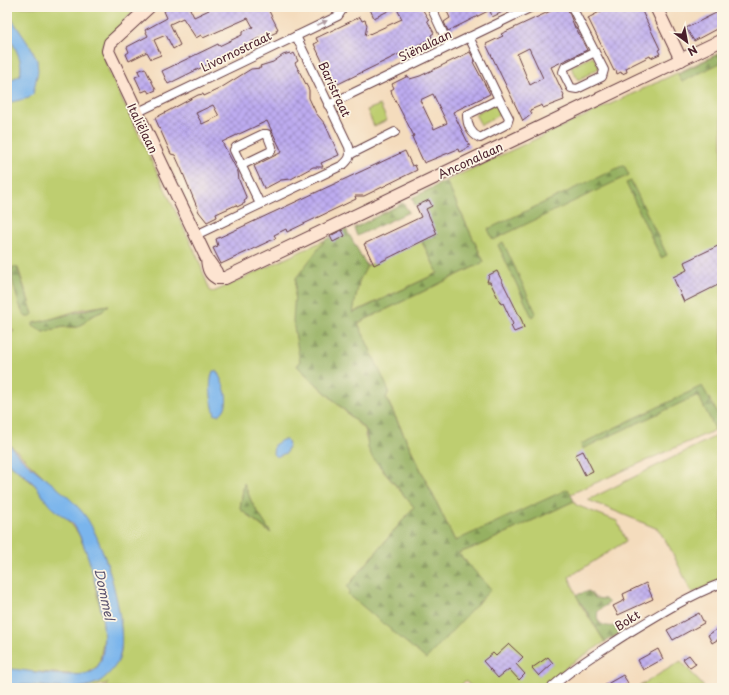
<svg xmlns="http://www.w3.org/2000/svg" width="729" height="695" font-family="'Playpen Sans',sans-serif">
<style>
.green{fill:#bece70;stroke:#84764e;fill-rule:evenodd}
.forest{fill:url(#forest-firs);stroke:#706846}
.water{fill:#7ab5ec;stroke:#626a8c}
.building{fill:url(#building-cross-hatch);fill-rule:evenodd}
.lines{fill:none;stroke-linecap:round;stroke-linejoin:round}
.street-casing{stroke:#643b41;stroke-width:10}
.secondary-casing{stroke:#643b41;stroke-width:14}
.street{stroke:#fff;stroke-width:8}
.secondary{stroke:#fde4d1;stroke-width:12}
.oneway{fill:#ae9aa0}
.labels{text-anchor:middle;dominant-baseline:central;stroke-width:3.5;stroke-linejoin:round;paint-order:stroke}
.street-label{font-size:12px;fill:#4a1f2b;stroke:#fcf5e5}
.water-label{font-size:13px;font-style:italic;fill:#5b546f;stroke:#fcf5e5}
</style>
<defs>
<pattern id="forest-firs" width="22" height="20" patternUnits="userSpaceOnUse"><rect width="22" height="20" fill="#96b162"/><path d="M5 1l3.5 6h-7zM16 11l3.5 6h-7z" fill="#7c8f51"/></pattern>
<pattern id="building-cross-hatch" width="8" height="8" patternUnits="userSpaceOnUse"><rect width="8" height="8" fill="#bdacf0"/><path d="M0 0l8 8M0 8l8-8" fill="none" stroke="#9c8bc3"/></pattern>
</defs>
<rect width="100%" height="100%" fill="#fcf5e5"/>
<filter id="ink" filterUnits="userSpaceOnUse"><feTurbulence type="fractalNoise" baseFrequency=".025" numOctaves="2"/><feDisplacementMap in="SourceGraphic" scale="8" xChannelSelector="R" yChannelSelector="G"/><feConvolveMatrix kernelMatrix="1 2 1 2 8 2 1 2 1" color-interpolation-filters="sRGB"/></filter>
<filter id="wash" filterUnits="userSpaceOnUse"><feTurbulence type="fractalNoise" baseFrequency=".012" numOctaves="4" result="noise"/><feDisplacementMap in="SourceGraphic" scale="16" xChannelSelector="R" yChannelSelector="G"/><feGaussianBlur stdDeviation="0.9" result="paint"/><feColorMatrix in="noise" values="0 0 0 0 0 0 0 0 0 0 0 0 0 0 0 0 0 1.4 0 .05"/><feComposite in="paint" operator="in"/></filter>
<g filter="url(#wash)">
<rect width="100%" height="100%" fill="#f4dcbd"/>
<g class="green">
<path d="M7 7H138L103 44 102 49 109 72 197 256 210 291 213 292 227 286 325 240 321 245 300 362 297 366 366 431 365 436 383 471 414 507 347 587 467 562 458 553 478 546 574 501 576 505 617 521 626 541 569 577 581 605 605 642 569 665 544 688H473L465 681 458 688H387L382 684 377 688H104L108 683 91 688H7V686C36 681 66 693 95 683 99 682 103 677 106 673 110 669 116 665 118 660 129 642 111 572 103 553 98 539 91 526 84 515L7 442V411L9 409 7 407V335L14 331 7 324V103L22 99 37 60C32 49 7 14 7 7ZM18 268 20 274 33 314 21 310ZM109 305 103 311 90 317 84 323 78 327H63L43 332 48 320 82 309ZM244 484 252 503 269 532 240 509Z"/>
<path d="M7 33C15 45 24 61 20 75L7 82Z"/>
<path d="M722 52V427L575 492 461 546 455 541 386 397 388 394 358 323 484 262 446 181Z"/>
<path d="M593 56 599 68 578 80 571 67Z"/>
<path d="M497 102 503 113 481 125 475 114Z"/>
<path d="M380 105 387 120 374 126 367 110Z"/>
<path d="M421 240 438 273 352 313 359 281 367 266Z"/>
<path d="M722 433V579L692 593 670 548 658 529 588 500Z"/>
<path d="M7 462 36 486 52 508 66 517 78 533 89 558 103 620 104 637 99 665 85 675 7 670Z"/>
<path d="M681 661 705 688 638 687Z"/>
</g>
<g class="forest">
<path d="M722 52V62L682 82 678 74Z"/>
<path d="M624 165 629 175 493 240 488 229Z"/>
<path d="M446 181 484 262 358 323 389 391 386 398 455 541 568 489 574 501 478 546 458 553 491 589 426 659 348 594 350 591 347 587 414 507 372 457 368 448 366 430 297 366 300 362 293 321 296 278 325 240 346 229 367 266 359 281 353 313 438 273 421 240V204L416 207 412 198Z"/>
<path d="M631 181 667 255 661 258 626 183Z"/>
<path d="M403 203 409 212 357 236 354 228Z"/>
<path d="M503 242 536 313 532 317 498 245Z"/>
<path d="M13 267H17L33 314 30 317H26C20 311 8 273 13 267Z"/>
<path d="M109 305 103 311 90 317 84 323 78 327H63L43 332 33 326V323C59 318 83 309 109 305Z"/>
<path d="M702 386 722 421V433L718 435 698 395 582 449 581 444Z"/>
<path d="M244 483 252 503 271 533 240 509Z"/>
<path d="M589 591 595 598 605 599 609 603 598 611C594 627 609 627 620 626L623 631 605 642 576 595Z"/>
</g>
<g class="water">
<path d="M7 12 31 48 37 60 38 71 33 94 29 98 7 103V82L20 75C24 60 14 47 8 34 5 28 7 18 7 12Z"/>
<path d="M213 371H217C223 384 234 404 219 415H215C211 401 208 384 213 371Z"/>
<path d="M282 440H286L289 443 286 453 276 457 273 454 274 445Z"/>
<path d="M7 442C28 470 62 486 84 514 104 540 130 627 119 659 116 667 105 679 97 683 69 695 36 681 7 686V670L12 669C31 671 78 680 93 671 120 654 89 545 73 524 67 517 58 514 51 507 45 501 41 492 35 485 27 477 16 469 7 462Z"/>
</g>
<g id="blocks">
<g class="building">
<path d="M171 7H189L194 17 209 10 208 7H267L278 29 276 30 277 32 266 37V35L251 42 252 44 238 52 237 50 168 84 162 71 218 44 219 46 242 35V32L253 27 248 18 203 38 201 35 196 38 183 18 170 24 180 45 173 49 166 35 154 40 161 55 151 59 147 52 129 61 126 54 129 52 127 47 148 36 145 30 167 18 164 11Z"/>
<path d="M369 7H421L429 20H427L434 33 431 35 432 38 336 85 334 81 332 82 314 44 318 42 316 38 360 17 362 21 365 20 367 25 365 36 402 19 396 7 374 18Z"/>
<path d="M445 7H513L492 17 490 10 448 31 444 22 450 18Z"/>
<path d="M559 7H567L575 28H576L587 50 551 67 564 95 563 96 564 100 543 108 542 105 530 110 532 114 523 121 486 44 503 36 501 34ZM529 48 543 78 530 85 517 54Z"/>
<path d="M609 7H640L660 49 658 50 660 54 651 58 650 56 626 68 627 72 622 74 621 72 617 74 616 70 614 71 588 18Z"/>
<path d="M722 10V26L694 41 686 28Z"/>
<path d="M470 52 475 61 473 62 490 94 453 112 470 147 459 152 458 149 424 163 412 137 414 136 392 94 391 90 394 88 392 84 408 76 410 79 420 76ZM433 94 447 123 434 129 420 100Z"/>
<path d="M290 53 291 55 294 53 298 61 295 63 309 90V98L316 113 325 124 339 155 321 163 323 167H313L291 179 281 180 266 188H264L254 166 282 152 267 121 222 142 238 172 239 180 247 199 244 201 245 203 237 207 236 205 216 214 217 217 207 222 199 212 180 166 175 155 171 154 155 118 198 95 203 94 204 96 219 89 251 69 261 68 260 66 273 62 283 55ZM213 105 219 116 202 124 196 113Z"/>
<path d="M145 68 156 90 149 93 147 90 142 92 135 77 140 75 138 71Z"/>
<path d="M405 151 412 166 415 165 417 170 364 196H355L356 199 287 232 286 229 274 235 276 238 221 264 213 248 218 246 216 239Z"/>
<path d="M429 200 432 206 426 209 437 234 374 265 364 244 421 217 416 206Z"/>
<path d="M342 230 345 236 333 242 330 236Z"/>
<path d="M722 244V283L684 302 673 277 687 270 684 262Z"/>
<path d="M497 271 522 321 524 328 514 332 511 326 513 324 503 303 501 304 490 282H487L489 275Z"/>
<path d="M583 451 593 471 585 475 575 455Z"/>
<path d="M646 583 653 599 618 615 613 606 625 600 623 594Z"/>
<path d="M699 613 704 623 673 640 667 630Z"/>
<path d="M722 626V637L712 643 708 635Z"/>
<path d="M509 644 523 657 516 664 525 674 519 680 509 669 498 678 483 661 493 653 496 656Z"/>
<path d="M658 649 663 659 643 670 638 660Z"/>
<path d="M689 655 696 664 690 668 683 659Z"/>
<path d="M548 657 553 663 539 676 532 668Z"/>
<path d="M623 675 628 683 621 688H600Z"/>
</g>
</g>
</g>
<g filter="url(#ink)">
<use href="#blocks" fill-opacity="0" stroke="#643b41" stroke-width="1"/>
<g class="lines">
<g class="street-casing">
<g id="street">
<path d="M431 7 449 46"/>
<path d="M572 7 604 70 602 77 577 89 571 88 563 72 565 67 595 52"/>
<path d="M469 37 499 99 467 115C467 125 471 134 480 138L507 124 509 118 499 99"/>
<path d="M328 105 532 7"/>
<path d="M136 113 338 16 344 7"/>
<path d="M351 154 395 132"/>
<path d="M242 165 271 151 272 147 267 134H263L236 147 234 150 260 204"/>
<path d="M196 235 343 165C350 159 351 156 349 147L296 36"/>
<path d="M551 688C574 667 599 652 625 635 656 616 688 596 722 583"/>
</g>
</g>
<g class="secondary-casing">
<g id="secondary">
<path d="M149 7 110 43 108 51 207 259 216 272 217 278C209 274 208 268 207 259"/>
<path d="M656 7 681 60"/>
<path d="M217 278H225L722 40"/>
</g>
</g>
<use href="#street" class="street"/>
<use href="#secondary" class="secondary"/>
</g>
<defs><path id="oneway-solid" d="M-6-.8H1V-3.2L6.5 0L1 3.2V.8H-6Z"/></defs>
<use class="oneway" href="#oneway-solid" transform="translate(322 23) rotate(-25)"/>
</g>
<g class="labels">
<g class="street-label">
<text transform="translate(425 45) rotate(-26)">Siënalaan</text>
<text transform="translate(236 51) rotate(-26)">Livornostraat</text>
<text transform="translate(335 89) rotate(65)">Baristraat</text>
<text transform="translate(143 128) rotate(64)">Italiëlaan</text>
<text transform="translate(470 160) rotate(-25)">Anconalaan</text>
<text transform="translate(627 620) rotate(-32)">Bokt</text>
</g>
<g class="water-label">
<text transform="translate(105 594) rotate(78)">Dommel</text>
</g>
</g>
<rect width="729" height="695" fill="none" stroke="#fcf5e5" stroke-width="24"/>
<g transform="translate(687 42) rotate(148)" stroke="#fcf5e5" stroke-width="3" paint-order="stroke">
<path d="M0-3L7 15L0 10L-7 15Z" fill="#4a1f2b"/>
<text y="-6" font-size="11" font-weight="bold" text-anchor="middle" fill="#4a1f2b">N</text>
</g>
</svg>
